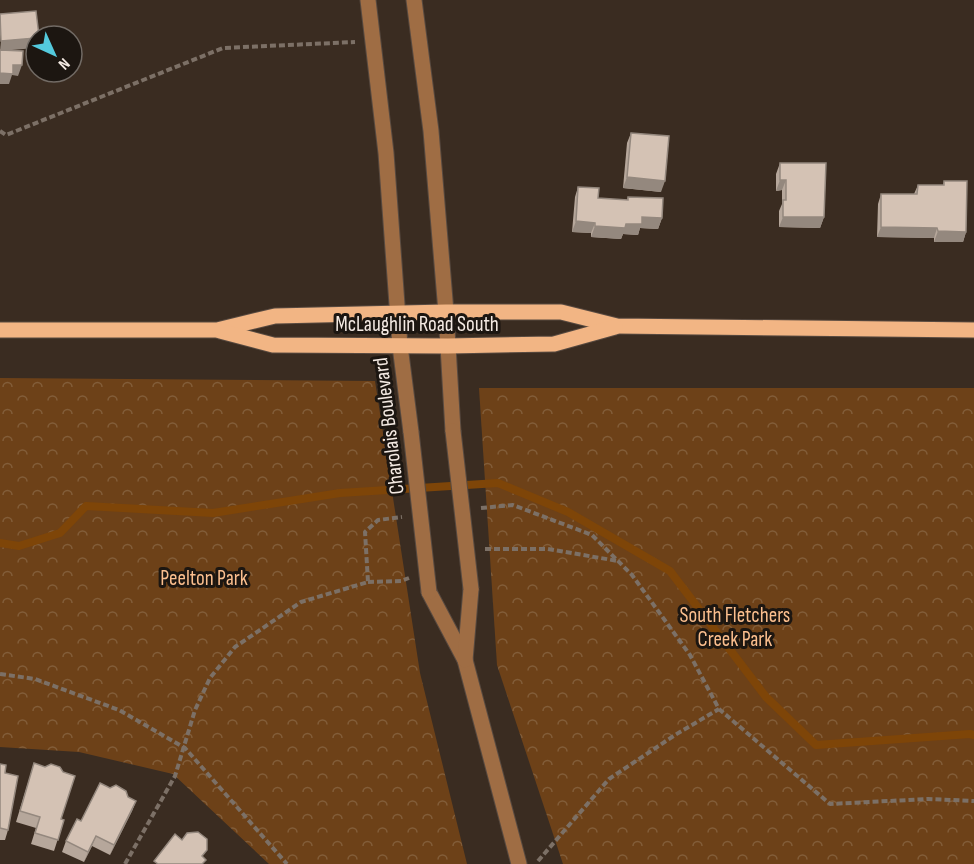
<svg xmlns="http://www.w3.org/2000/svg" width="974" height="864" font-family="'Sofia Sans Condensed',sans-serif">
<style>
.park{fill:url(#park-crowns)}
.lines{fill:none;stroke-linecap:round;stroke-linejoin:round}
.stream{stroke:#7e4508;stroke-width:8}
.minor-casing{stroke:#584a40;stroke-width:17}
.major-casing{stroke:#584a40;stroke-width:17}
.path{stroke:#7c7066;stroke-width:4;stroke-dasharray:6 3;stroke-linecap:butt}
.minor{stroke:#9f6d44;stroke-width:15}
.major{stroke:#f2b584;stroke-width:15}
.minor-bridge-casing{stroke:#584a40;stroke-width:17;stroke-linecap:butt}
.minor-bridge{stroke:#9f6d44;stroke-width:15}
.wall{fill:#b6a79b}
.shaded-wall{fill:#94887e}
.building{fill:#d4c2b4;stroke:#94887e;stroke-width:1.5}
.labels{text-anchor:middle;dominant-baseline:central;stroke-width:6;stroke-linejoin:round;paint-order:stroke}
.street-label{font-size:21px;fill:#f4eae3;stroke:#1c1611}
.park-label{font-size:21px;fill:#fcbf8e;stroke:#1c1611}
</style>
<defs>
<pattern id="park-crowns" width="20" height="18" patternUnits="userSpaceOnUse" patternTransform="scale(1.5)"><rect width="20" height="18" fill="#6d4118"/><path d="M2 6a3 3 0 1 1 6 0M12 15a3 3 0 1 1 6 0" fill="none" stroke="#825d39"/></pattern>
</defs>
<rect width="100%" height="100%" fill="#3a2c21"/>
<g class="park">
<path d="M0 378 375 381 420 673 467 864H269L173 774 79 752 0 747Z"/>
<path d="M479 388H974V864H563L497 665Z"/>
</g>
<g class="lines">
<path class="stream" d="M0 543 19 546 60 533 86 506 213 513 340 493 498 483 568 512 670 571 766 697 816 745 970 734 974 735"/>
<g class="minor-casing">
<g id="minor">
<path d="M368 0 386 153 400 346 411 432"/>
<path d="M414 0 431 131 446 312 453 431"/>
<path d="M429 592 465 660 519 864"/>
<path d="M465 660 471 589"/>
</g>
</g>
<g class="major-casing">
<g id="major">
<path d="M0 330H217L275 316 446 312H561L617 326 974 330"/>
<path d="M220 331 273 345 448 346 554 344 615 327"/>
</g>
</g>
<g class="path">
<path d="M0 131 6 135 223 48 355 42"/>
<path d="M481 508 513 505 592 535 632 575 690 655 719 709 830 804 928 799 974 801"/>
<path d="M485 549H548L618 561"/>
<path d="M368 582 401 581 409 578"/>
<path d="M0 674 35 679 119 710 185 748 287 864"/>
<path d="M538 861 609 779 675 735 719 709"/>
<path d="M125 864 175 776 195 710 210 678 235 647 301 602 368 582 365 532 378 520 402 517"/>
</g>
<use href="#minor" class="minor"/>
<use href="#major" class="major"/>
<g class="minor-bridge-casing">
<g id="minor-bridge">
<path d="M453 431 471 589"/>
<path d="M411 432 429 592"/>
</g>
</g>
<use href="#minor-bridge" class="minor-bridge"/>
</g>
<g class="wall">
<path d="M631 133 661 192 623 188 627 143Z"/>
<path d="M780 163 824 217 820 228 779 227V211L782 204V190L776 191V174Z"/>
<path d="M944 181 966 232 963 242H934V238L877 237 878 204 881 194H914L918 185H943Z"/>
<path d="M578 187 598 198 627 200 628 197 662 218 658 229 640 228 638 235 623 234 621 239 591 237V233L572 232 575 197Z"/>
<path d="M34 763 61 819 64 820 54 851 31 844 36 828 16 822Z"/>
<path d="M0 764 5 773 8 830 5 840H0Z"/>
<path d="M128 797 136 801 132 811 110 855 92 846 84 862 62 852 66 841Z"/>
</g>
<g class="shaded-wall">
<path d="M36 38 35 48 0 51 1 41Z"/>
<path d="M13 65H22L18 76 12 75 9 84H0V73Z"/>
<path d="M627 177 665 181 661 192 623 188Z"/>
<path d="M780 180H786L782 190 776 191Z"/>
<path d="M642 217 662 218 658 229 640 228 638 235 623 234 621 239 591 237 595 226 626 224Z"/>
<path d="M783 217H824L820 228 779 227Z"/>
<path d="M576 221 595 223 591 233 572 232Z"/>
<path d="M881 227 937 228 934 238 877 237Z"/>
<path d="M938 231 966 232 963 242H934Z"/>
<path d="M136 801 132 811 110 855 114 845Z"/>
<path d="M96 836 92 846 84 862 88 852Z"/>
</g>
<g class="building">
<path d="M36 11 39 36H36V38L1 41 0 14Z"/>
<path d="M0 50 23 51 22 65H13V74L0 73Z"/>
<path d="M631 133 669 136 665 181 627 177Z"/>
<path d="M780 163H826L824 217H783V200H786V180H780Z"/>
<path d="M944 181H967L966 232 938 231 937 228 881 227V194H917L918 185H944Z"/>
<path d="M578 187 599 188 598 198 628 200V197L663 198 662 218 642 217V224H626L625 228 595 226V223L576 221Z"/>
<path d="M34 763 45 767 51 764 60 767 63 772 75 776 61 819 64 820 58 840 35 833 40 817 20 811Z"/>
<path d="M0 764 6 765 5 773 18 776 8 830 0 828Z"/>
<path d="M100 783 110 788 116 785 126 791 128 797 136 801 114 845 96 836 88 852 66 841 77 819 81 821Z"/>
<path d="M198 832 207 839V850L202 856 206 860 202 864H158L154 861 175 834 182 840 187 833Z"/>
</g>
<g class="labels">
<g class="street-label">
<text x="417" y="324">McLaughlin Road South</text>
<text transform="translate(389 426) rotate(-97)">Charolais Boulevard</text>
</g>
<g class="park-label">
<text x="204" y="578">Peelton Park</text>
<text x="735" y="615">South Fletchers<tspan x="735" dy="24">Creek Park</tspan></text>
</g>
</g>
<g transform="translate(54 54) rotate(135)"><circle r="28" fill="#1c1611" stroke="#726b65" stroke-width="1.5"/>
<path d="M0-4.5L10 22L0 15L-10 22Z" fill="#54cadd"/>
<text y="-9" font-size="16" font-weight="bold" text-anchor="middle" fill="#f4eae3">N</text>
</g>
</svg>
